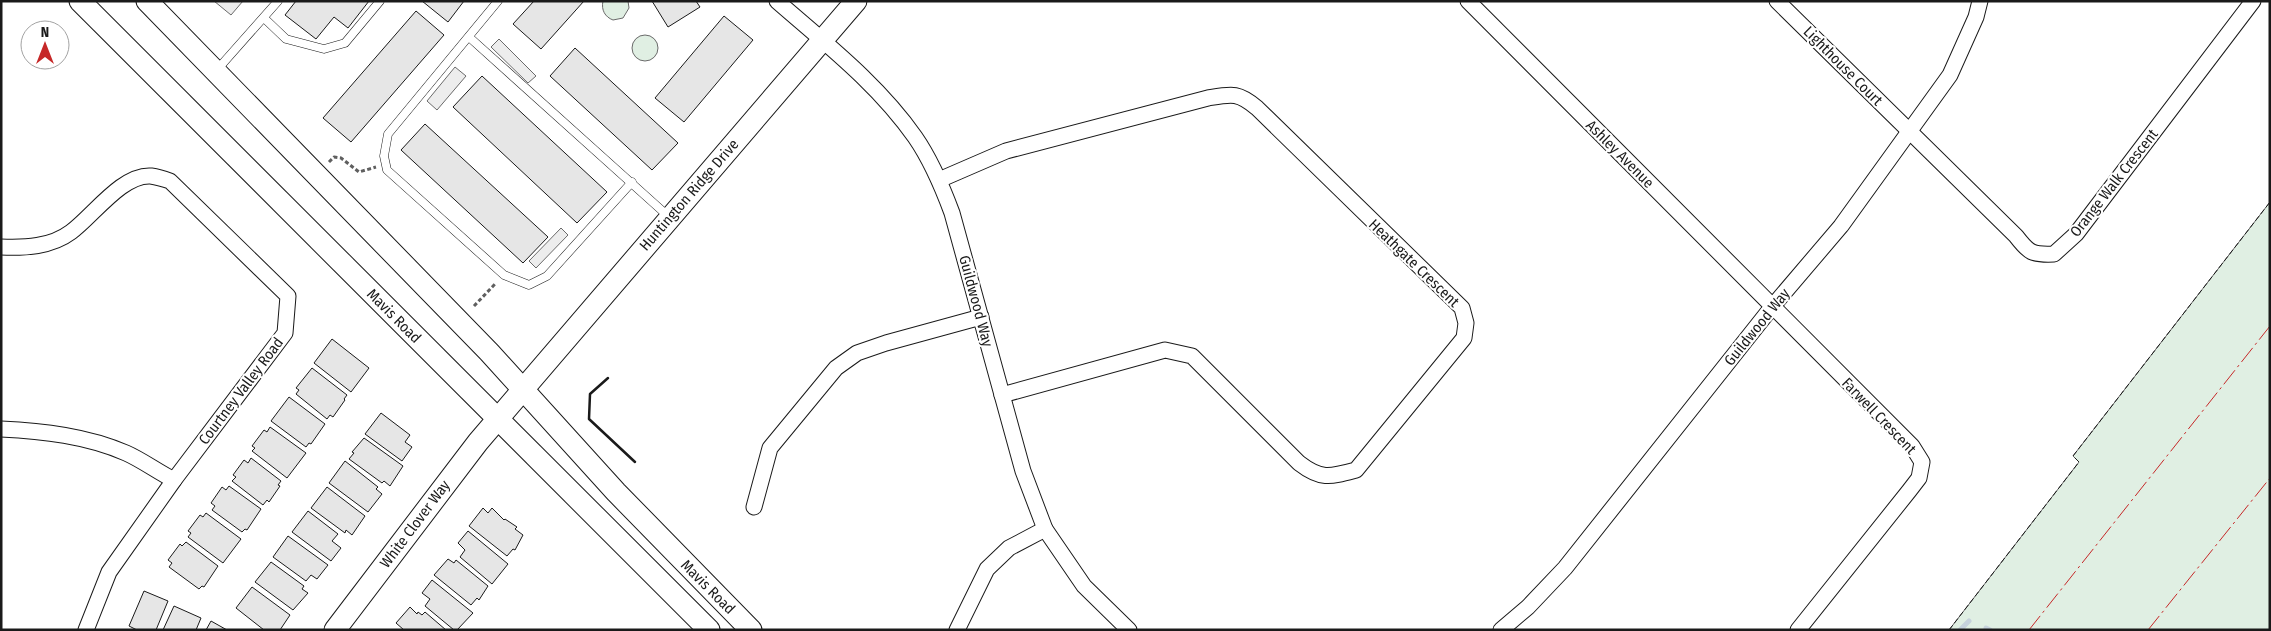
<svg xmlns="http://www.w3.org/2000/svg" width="2271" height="631" font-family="'Fira Sans Condensed',sans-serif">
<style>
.green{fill:#e0efe3;stroke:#6a6a6a}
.parking{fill:#ededed;stroke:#6a6a6a}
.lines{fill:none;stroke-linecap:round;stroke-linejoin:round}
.stream{stroke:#c6d2dc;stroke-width:5}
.building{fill:#e6e6e6;stroke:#1a1a1a}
.lane-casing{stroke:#1a1a1a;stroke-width:9}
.street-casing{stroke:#1a1a1a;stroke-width:17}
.secondary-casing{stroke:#1a1a1a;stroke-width:23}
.path{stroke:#5f5f5f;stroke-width:3;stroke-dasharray:4 2.5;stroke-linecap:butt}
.lane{stroke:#fff;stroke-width:8}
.street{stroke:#fff;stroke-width:15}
.secondary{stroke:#fff;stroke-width:21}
.fence{stroke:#1a1a1a;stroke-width:1;stroke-dasharray:6 2.5;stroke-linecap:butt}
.wall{stroke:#1a1a1a;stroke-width:2.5}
.power{stroke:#c62828;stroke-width:1;stroke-dasharray:18 4 2.5 4;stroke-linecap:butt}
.labels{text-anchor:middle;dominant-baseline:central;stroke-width:4;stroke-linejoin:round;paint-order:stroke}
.street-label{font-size:15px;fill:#1a1a1a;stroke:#fff}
</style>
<rect width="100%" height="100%" fill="#fff"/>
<g class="green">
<path d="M603 1H628L629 8 623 18 613 20C605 17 601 10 603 1Z"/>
<circle cx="645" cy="48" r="13"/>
<path d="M2270 202V630H1949L2079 462 2073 456Z"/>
</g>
<g class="parking">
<path d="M214 1H243L231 15Z"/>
<path d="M499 39 536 76 528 83 491 47Z"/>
<path d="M455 67 466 76 437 110 427 101Z"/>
<path d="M561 228 568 235 536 268 529 261Z"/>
</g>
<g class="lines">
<g class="stream">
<path d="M1986 628 1990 630"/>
<path d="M1960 630 1969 621"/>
</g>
</g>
<g class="building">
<path d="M296 1H369L348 28 334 17 316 39 285 15Z"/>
<path d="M422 1H464L448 22Z"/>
<path d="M534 1H584L541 49 513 24Z"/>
<path d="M652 1H696L700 7 668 27Z"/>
<path d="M416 11 444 35 351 142 323 118Z"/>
<path d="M724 16 753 40 684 122 655 98Z"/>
<path d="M575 48 678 143 652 170 550 76Z"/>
<path d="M482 76 607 192 577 223 453 107Z"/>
<path d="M425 124 548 237 523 263 401 150Z"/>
<path d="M332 339 369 368 351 392 314 363Z"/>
<path d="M312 368 347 395 344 399 345 400 333 417 330 415 327 419 296 394 299 390 296 388Z"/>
<path d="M289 397 325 424 311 444 309 443 306 447 271 421Z"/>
<path d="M381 413 410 435 405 442 412 447 402 461 365 434Z"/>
<path d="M270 427 306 453 287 478 252 451 255 448 252 446 264 430 267 432Z"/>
<path d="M364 438 403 466 390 486 384 481 382 483 349 459 354 453 352 452Z"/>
<path d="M251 458 281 481 278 485 280 486 269 502 267 500 263 505 232 481 236 477 233 475 244 460 248 463Z"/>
<path d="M345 461 378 487 376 489 382 494 368 512 329 483Z"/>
<path d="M229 486 261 509 247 530 245 529 242 532 212 510 215 506 211 503 222 487 226 490Z"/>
<path d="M327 487 365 516 352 535 346 530 345 533 311 508Z"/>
<path d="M483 508 488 513 492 508 504 520 505 519 517 527 515 529 523 535 515 550 513 549 507 556 469 526Z"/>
<path d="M308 511 338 534 332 541 341 548 331 561 292 532Z"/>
<path d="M206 513 241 539 223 563 188 537 191 533 188 531 200 515 203 517Z"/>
<path d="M468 531 508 564 492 584 460 557 465 550 458 543Z"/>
<path d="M288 536 328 565 317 579 311 575 306 581 273 557Z"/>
<path d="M186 542 218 566 204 587 202 586 199 589 169 567 172 563 168 560 180 544 182 546Z"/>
<path d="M448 559 454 563 456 560 488 586 479 600 477 598 471 605 434 575Z"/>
<path d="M271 562 304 586 302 589 308 593 293 610 255 582Z"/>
<path d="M432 580 473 613 457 630H454L425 606 430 599 422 593Z"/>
<path d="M252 587 290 615 280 630H264L236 608Z"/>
<path d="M144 591 168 601 156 630H137L129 626Z"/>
<path d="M174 606 201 618 196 630H163Z"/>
<path d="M410 607 417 614 418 612 422 615 425 612 446 630H404L396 623Z"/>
<path d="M211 621 227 630H206Z"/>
</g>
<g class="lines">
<g class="lane-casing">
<g id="lane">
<path d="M498 1 388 134 384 156 387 170 504 275 529 285 547 276 632 182"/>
<path d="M264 18 286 39 324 49 345 43 380 1"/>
<path d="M469 37 668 216"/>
<path d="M216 71 278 1"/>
</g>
</g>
<g class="street-casing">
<g id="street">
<path d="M777 1C825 43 878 84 915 137 931 160 942 186 952 213L1023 471 1045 529 1084 586 1129 630"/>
<path d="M1468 1 1912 446 1922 462 1919 478 1909 491 1798 630"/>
<path d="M1777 1 2016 236C2029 253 2032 255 2054 254L2076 234 2253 1"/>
<path d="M939 180 1006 151 1208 98C1232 94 1238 92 1257 108L1462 308 1466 323 1464 338 1356 470C1330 477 1321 480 1299 463L1192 356 1165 350 1002 395"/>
<path d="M1 247C25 248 51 247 71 232 93 216 122 174 151 176 157 177 164 179 170 181L288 296 285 333 174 480 109 572 86 630"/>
<path d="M1 429C43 431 87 436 126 453 142 460 158 472 174 480"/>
<path d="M754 507 770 448 836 368 857 353 886 343 981 317"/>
<path d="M957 630 987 569 1009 548 1045 529"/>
<path d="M1501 630 1528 607 1565 568 1772 307 1841 226 1950 75 1976 17 1980 1"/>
</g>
</g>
<g class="secondary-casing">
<g id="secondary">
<path d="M80 1 709 630"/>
<path d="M147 1 489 352 616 492 751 630"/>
<path d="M335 630 478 442 856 1"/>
</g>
</g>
<g class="path">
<path d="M329 162 334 157 341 158 359 172 376 167"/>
<path d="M474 306 496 283"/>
</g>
<use href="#lane" class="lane"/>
<use href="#street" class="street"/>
<use href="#secondary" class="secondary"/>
<path class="fence" d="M1949 630 2079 462 2073 456 2270 202"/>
<path class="wall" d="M608 378 590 394 589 419 635 462"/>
<g class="power">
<path d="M2029 630 2270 326"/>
<path d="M2148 630 2270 478"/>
</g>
</g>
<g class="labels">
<g class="street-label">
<text transform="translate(1843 66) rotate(45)">Lighthouse Court</text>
<text transform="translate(1620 154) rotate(45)">Ashley Avenue</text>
<text transform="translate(2114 183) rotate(-52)">Orange Walk Crescent</text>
<text transform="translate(689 195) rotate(-49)">Huntington Ridge Drive</text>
<text transform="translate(1414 263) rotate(44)">Heathgate Crescent</text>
<text transform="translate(976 301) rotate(75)">Guildwood Way</text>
<text transform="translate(394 316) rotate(45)">Mavis Road</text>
<text transform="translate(1757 327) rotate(-51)">Guildwood Way</text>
<text transform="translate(241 391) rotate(-53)">Courtney Valley Road</text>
<text transform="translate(1879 416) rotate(46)">Farwell Crescent</text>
<text transform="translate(415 524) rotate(-53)">White Clover Way</text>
<text transform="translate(708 587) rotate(45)">Mavis Road</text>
</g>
</g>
<rect width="2271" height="631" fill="none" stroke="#1a1a1a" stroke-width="5"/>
<g transform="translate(45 45)"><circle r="24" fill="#ffffff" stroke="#a3a3a3"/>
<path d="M0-4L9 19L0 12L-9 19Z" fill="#c62828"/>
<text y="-8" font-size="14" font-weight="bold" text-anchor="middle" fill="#1a1a1a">N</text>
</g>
</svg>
